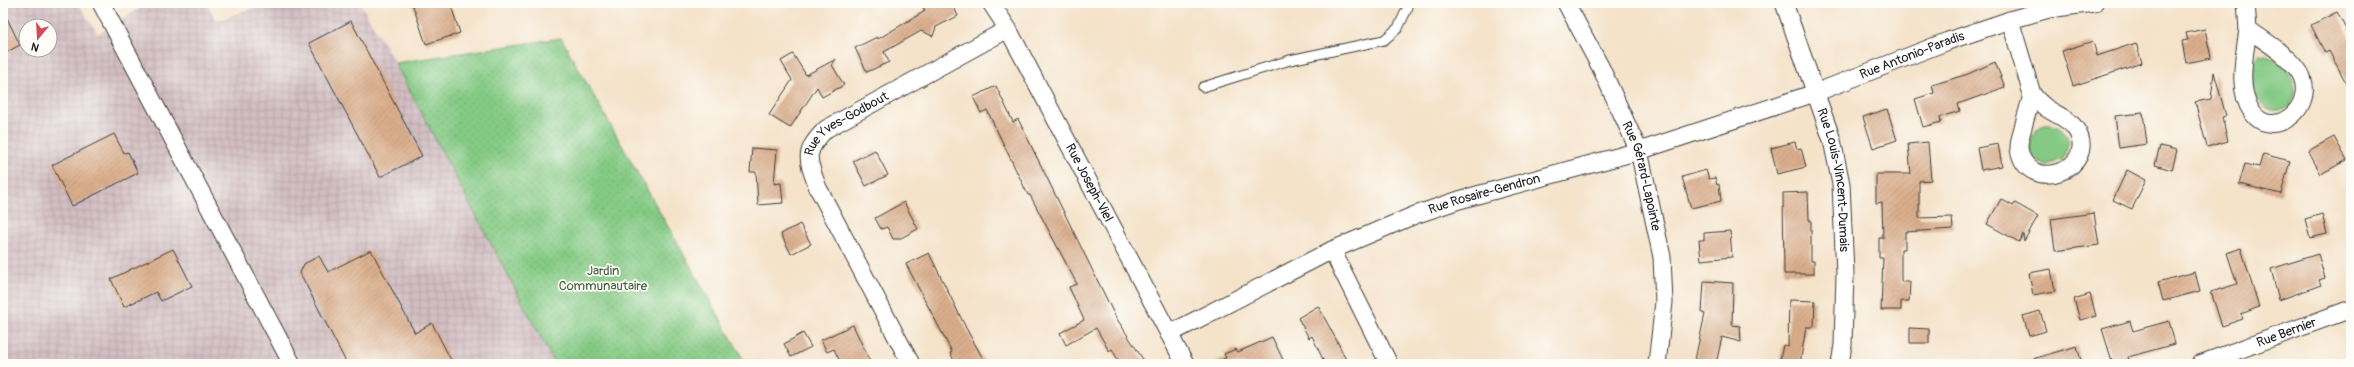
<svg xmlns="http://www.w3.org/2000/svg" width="2354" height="367" font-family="Pangolin,sans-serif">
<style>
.industrial{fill:url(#industrial-grid);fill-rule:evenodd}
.grass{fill:#84ca84;stroke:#507350}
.garden{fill:url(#garden-dots);stroke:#507350}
.building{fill:url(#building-hatch)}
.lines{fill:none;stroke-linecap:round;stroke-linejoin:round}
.lane-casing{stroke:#3c3a36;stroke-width:11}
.street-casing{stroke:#3c3a36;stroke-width:19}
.lane{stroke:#fff;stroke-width:9}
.street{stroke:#fff;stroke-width:17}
.labels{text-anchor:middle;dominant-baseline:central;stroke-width:3.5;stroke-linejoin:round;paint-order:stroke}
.street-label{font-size:13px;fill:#1c1c1c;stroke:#fdfcf7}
.park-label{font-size:13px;fill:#466246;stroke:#fdfcf7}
</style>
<defs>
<pattern id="industrial-grid" width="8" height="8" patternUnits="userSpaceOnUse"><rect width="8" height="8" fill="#d2bec2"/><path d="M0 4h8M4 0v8" fill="none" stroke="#b4a3a6"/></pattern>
<pattern id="garden-dots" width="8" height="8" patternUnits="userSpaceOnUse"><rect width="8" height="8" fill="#84ca84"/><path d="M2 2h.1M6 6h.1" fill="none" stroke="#71ad71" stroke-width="1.8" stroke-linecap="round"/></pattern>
<pattern id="building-hatch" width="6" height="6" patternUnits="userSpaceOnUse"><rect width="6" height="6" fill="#daae8c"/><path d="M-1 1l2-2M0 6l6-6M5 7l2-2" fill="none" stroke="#ba9578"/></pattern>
</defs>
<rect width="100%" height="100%" fill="#fdfcf7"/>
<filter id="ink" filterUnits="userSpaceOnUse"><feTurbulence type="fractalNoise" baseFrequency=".025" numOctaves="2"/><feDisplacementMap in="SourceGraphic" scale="8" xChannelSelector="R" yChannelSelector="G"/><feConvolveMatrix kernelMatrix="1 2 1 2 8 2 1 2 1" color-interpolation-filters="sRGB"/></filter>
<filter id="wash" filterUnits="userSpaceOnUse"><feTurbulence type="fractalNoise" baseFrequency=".012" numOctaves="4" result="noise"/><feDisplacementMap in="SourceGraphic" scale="16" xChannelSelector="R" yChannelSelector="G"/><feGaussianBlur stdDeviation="0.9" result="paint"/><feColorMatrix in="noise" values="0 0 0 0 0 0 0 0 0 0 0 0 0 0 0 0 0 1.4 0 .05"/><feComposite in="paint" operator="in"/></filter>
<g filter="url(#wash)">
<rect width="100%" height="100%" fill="#f4e2c9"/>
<path class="industrial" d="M3 3H78L98 34 149 3H207L216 21 266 3H360L395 63 555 364H3ZM26 26H50V50H26Z"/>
<g class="grass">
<path d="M2260 55C2272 56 2281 63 2288 72 2318 115 2242 138 2255 59Z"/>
<path d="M2044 125C2057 124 2065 130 2069 141L2063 159 2047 165 2030 157V143L2036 129Z"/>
</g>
<path class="garden" d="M561 38 746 364H555L395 63Z"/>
<g id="blocks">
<g class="building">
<path d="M412 3H450L460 33 426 44Z"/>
<path d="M921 3H952L958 16 936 27 933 36 921 31 884 52 889 62 867 72 855 48 877 37 878 39 925 11Z"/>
<path d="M3 10 20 45 3 54Z"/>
<path d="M2337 12 2351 39V92L2329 51 2325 53 2311 25Z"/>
<path d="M351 21 422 156 380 177 309 43Z"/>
<path d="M2205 29 2211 58 2186 63 2182 41 2188 40 2186 33Z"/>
<path d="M2093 41 2097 56 2136 43 2142 63 2073 86 2062 51Z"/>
<path d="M793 54 806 75 836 59 832 65 844 85 822 97 817 87 790 128 769 115 792 80 781 61Z"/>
<path d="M1995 62 2005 87 1958 104 1960 111 1940 117 1941 122 1923 127 1915 99 1934 93 1932 85 1968 74Z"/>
<path d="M2214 72 2226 116 2222 117 2228 141 2207 147 2195 102 2211 99Z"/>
<path d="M996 86 1013 122 1018 119 1115 316 1146 364H1120L1112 349 1109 351 1096 328 1066 345 1060 333 1084 320 1069 287 1077 284 1030 195H1028L987 110 981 113 973 97Z"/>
<path d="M1887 109 1897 140 1873 148 1863 117Z"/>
<path d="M2143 113 2147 144 2119 148 2115 116Z"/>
<path d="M114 134 124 153 128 152 138 173 72 206 52 165Z"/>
<path d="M2334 137 2347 160 2321 174 2308 151Z"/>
<path d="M1795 142 1797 149 1801 148 1806 167 1777 174 1771 148Z"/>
<path d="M1928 142 1931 180 1919 181V218L1952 217 1953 229 1905 232V249H1901V282H1910L1909 301H1901V310H1881L1883 258H1879V238H1883L1882 202 1876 203V174H1911L1908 144Z"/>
<path d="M1998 144 2002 166 1981 170 1977 148Z"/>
<path d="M2160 146 2177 150 2172 170 2155 165Z"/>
<path d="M752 148 777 150 774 184 781 183 783 203 758 205 756 172H750Z"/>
<path d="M875 150 888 175 866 186 853 161Z"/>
<path d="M2263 154 2290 161 2281 194 2239 184 2245 164 2259 167Z"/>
<path d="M1706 170 1709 179 1715 178 1717 185 1719 184 1721 201 1691 208 1682 177Z"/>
<path d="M2127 170 2146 180 2132 209 2113 200Z"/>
<path d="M1808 192 1809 220H1811V261H1814V274H1784L1783 193Z"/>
<path d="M2001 199 2013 206 2015 203 2038 216 2024 241 2023 234 2019 242 1987 224Z"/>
<path d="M904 202 918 229 899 239H893L887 227 881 229 875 218Z"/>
<path d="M2094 213 2099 245 2055 251 2051 219Z"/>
<path d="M2322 214 2327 234 2310 238 2305 219Z"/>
<path d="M800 224 811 244 791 254 781 234Z"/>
<path d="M1730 231 1732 257 1701 260 1699 240H1704V233Z"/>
<path d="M2241 248 2259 307 2241 314 2243 319 2222 326 2211 292 2237 284 2227 253Z"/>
<path d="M173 249 192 286 161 301 156 292 124 307 111 279Z"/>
<path d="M371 250 415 333 432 323 453 364H347L300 273 304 264 319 256 328 272Z"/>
<path d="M929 253 966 328 986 364H956L950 353 952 352 906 264Z"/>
<path d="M2318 254 2325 278 2319 280 2321 285 2279 300 2271 269Z"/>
<path d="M2051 269 2055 291 2033 295 2029 273Z"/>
<path d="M2195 272 2200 291 2163 301 2158 282Z"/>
<path d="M1704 281 1733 283 1732 325 1740 326 1741 342 1722 337 1716 364H1694L1705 314 1702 313Z"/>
<path d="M2090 294 2096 316 2080 320 2074 299Z"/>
<path d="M1789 300 1815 301 1814 327H1806L1800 364H1779L1783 345 1788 346Z"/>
<path d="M1318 306 1337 341 1348 364H1325L1312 336 1309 338 1298 318Z"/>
<path d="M2040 311 2046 331 2029 336 2023 316Z"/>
<path d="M2130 321 2133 331 2169 321 2175 344 2128 357 2129 360 2113 364 2102 329Z"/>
<path d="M853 325 871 364H841L834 349 827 352 821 340Z"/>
<path d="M1910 328 1929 329V343H1910Z"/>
<path d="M803 333 811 347 791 357 784 344Z"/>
<path d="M1272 337 1285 364H1213L1226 358 1224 354 1236 349 1238 352Z"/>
<path d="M2077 346 2082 364H2030L2029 360Z"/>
</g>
</g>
</g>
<g filter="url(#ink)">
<use href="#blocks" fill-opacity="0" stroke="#3c3a36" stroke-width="1"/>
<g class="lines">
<g class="lane-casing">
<path id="lane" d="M1203 87 1290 60 1384 40 1398 28 1408 7V3"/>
</g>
<g class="street-casing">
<g id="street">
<path d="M101 3 292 364"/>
<path id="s1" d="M991 3 1008 29 1185 364"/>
<path id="s2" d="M1566 3 1601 68 1639 151 1662 257 1664 302 1657 364"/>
<path id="s3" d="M1784 3 1832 140 1841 184 1845 273 1843 345 1840 364"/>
<path d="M2246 3 2248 29"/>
<path d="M2010 20 2032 94"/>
<path d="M2248 29C2264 41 2294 58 2302 77 2315 110 2271 141 2252 112 2236 89 2245 54 2248 29Z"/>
<path d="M2032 94C2036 99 2040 103 2045 107 2054 114 2068 118 2075 128 2103 168 2026 198 2019 148 2018 139 2030 106 2032 94Z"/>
<path d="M1332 250 1389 364"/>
<path id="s4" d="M1169 334 1332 250 1415 215 1459 200 1639 151 1815 93 1948 41 2010 20 2049 9 2094 3"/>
<path id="s5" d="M911 364 818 188C807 159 803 152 826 129L1008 29"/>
<path id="s6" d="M2200 364 2351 309"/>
</g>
</g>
<use href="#lane" class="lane"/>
<use href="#street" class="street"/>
</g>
</g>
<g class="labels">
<g class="street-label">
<text stroke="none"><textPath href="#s4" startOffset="796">Rue Antonio-Paradis</textPath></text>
<text stroke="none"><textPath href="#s5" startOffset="284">Rue Yves-Godbout</textPath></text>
<text stroke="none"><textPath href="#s2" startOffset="190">Rue Gérard-Lapointe</textPath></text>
<text stroke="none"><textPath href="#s3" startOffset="185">Rue Louis-Vincent-Dumais</textPath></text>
<text stroke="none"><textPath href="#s1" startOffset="205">Rue Joseph-Viel</textPath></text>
<text stroke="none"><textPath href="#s4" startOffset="346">Rue Rosaire-Gendron</textPath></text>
<text stroke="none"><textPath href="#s6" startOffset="92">Rue Bernier</textPath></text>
</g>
<g class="park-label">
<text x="603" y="271">Jardin<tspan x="603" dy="15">Communautaire</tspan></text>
</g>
</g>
<rect width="2354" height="367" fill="none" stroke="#fdfcf7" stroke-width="16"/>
<g transform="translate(38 38) rotate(198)"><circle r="19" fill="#fdfcf7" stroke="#a3a29f"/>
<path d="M0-3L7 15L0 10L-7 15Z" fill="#d1495b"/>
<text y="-6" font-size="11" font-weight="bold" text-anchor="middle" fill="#1c1c1c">N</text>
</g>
</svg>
